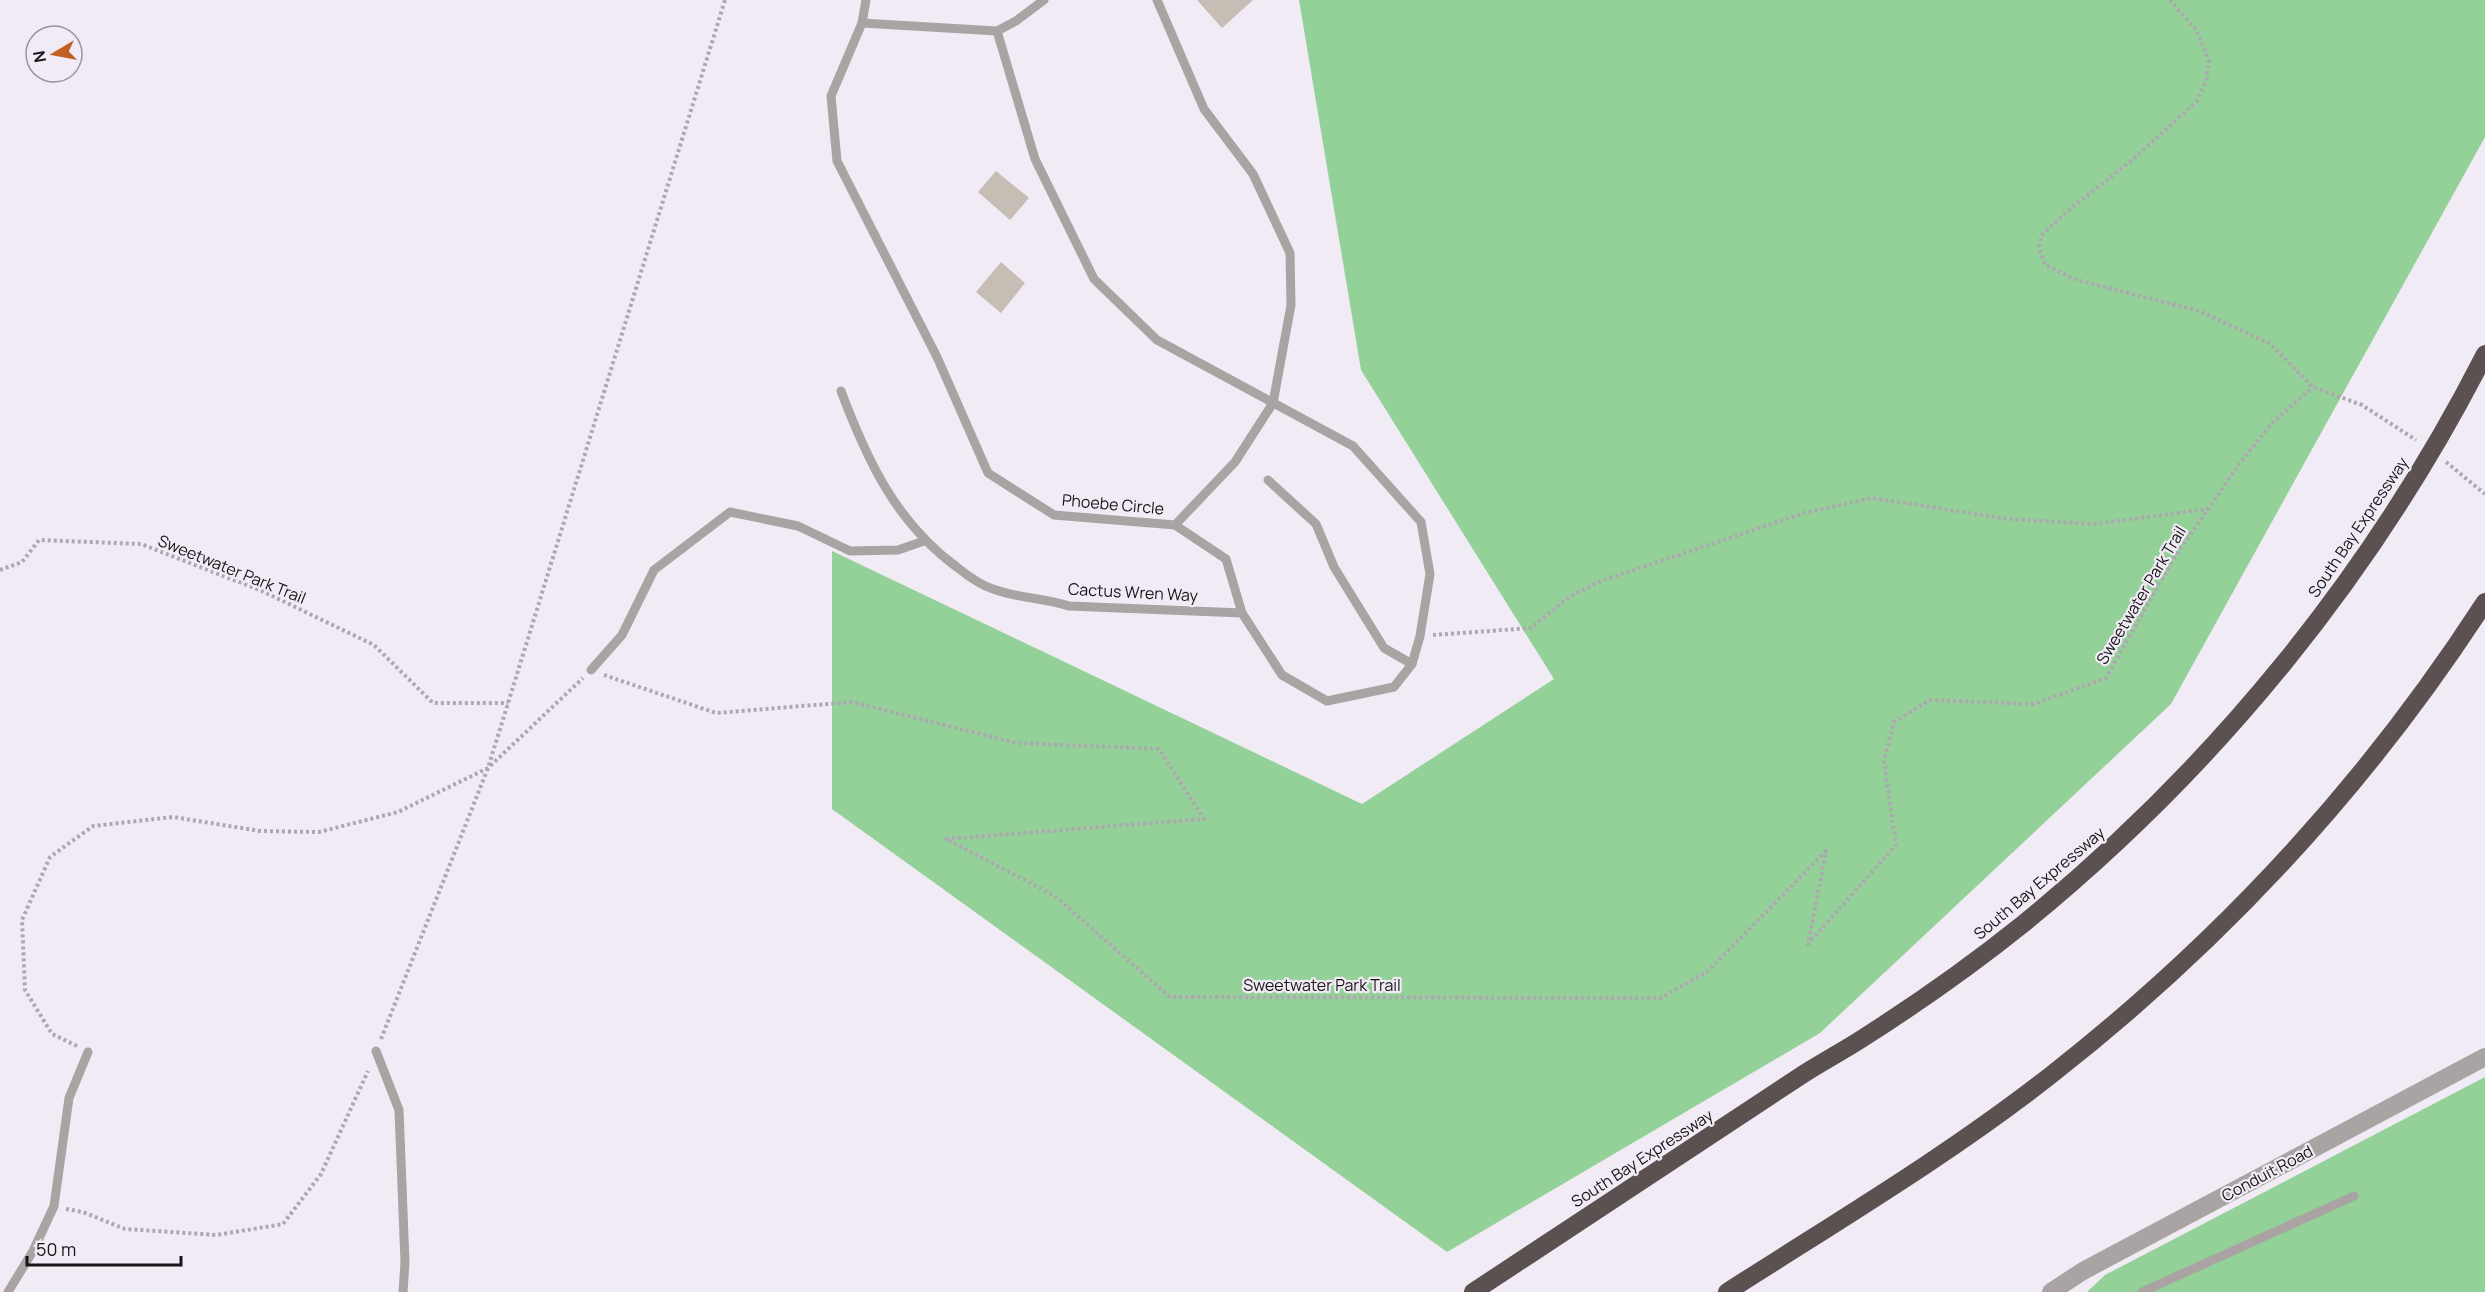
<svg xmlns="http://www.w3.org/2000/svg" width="2485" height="1292" viewBox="0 0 2485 1292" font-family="Manrope,sans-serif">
<rect width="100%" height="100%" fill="#f1ebf5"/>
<!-- green -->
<g fill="#94d198">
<path d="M1299,0H2485V137L2171,704L1820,1033L1447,1252L832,809V551L1362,804L1554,679L1361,370Z"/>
<path d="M2485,1077V1292H2087L2105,1275Z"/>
</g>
<!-- building -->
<g fill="#c6bdb5">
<path d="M1197,0H1253L1222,28Z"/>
<path d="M996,171L1029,198L1010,220L978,192Z"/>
<path d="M1001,262L1025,283L1001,313L976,292Z"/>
</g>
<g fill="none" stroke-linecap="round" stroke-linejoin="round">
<!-- path -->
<g stroke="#ada8b0" stroke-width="4" stroke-dasharray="3 3" stroke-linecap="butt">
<path d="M2170,0L2197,31L2209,61L2206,81L2197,101L2131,161L2064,214L2042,235L2039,247L2045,265L2077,280L2199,311L2269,343L2313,387L2362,405L2416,440"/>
<path d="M2446,462L2485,494"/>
<path d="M0,570L22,562L39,540L141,544L262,591L374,645L433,703H508"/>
<path d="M1433,635L1531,628L1569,597L1601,581L1804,513L1872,498L2008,519L2095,524L2208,509"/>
<path d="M604,675L716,713L852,702L1017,743L1159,749L1204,819L946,839L1055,896L1170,997L1661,998L1708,971L1826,851L1808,944L1896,845L1884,761L1894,722L1930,700L2034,704L2106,678L2174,558L2240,463L2272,423L2313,387"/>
<path d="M381,1039L488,768L725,0"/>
<path d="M77,1046L52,1034L25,990L22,920L50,857L93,826L173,817L260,831L319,832L398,812L488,768L583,678"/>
<path d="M66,1209L83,1212L125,1229L217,1235L283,1224L321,1174L368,1071"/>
</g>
<!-- service -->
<g stroke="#a9a3a3" stroke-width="9">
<path d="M1157,0L1204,109L1253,174L1290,253L1291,305L1273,403L1235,462L1175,525"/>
<path d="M862,23L866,0"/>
<path d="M997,31L1035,159L1094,279L1157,340L1353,446L1421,522L1430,574L1420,636L1412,664L1394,687L1327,701L1282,675L1242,613L1226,559L1175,525L1054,515L988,473L937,357L837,161L831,96L862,23L997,31L1016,21L1044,0"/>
<path d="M841,391C867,460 896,523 958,568C968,576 980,585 993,589C1017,598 1044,598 1069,606L1242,613"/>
<path d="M1268,480L1316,524L1334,567L1384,648L1412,664"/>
<path d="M591,670L622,635L654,570L730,512L798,526L850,551L898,550L924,541"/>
<path d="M376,1051L399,1110L405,1262L403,1292"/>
<path d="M8,1292L33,1251L54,1206L69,1098L88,1052"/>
<path d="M2142,1292L2354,1196"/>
</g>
<!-- minor -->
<path stroke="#a9a3a3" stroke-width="18" d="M2051,1292L2083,1271L2485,1057"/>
<!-- motorway -->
<g stroke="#5c5151" stroke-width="18">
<path d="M1473,1292C1583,1220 1692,1147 1802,1075C1822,1062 1843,1051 1863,1038C1918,1003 1972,965 2023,924C2215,768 2373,574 2485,354"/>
<path d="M1727,1292C1836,1222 1949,1155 2051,1075C2221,942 2368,783 2485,602"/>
</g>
</g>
<g text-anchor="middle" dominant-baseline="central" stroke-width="4.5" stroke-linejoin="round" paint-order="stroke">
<!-- street labels -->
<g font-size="16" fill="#181519" stroke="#f1ebf5">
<text transform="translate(1113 504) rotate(5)">Phoebe Circle</text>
<text transform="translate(2358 527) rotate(-56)">South Bay Expressway</text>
<text transform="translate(232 569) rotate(22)">Sweetwater Park Trail</text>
<text transform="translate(1133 592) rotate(3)">Cactus Wren Way</text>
<text transform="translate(2141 595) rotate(-59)">Sweetwater Park Trail</text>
<text transform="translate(2039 883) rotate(-40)">South Bay Expressway</text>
<text x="1322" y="985">Sweetwater Park Trail</text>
<text transform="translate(1642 1158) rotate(-33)">South Bay Expressway</text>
<text transform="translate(2267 1173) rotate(-28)">Conduit Road</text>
</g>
</g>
<!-- north arrow -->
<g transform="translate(54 54) rotate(260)"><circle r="28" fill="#f1ebf5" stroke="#9a959d" stroke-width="1.5"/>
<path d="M0-4.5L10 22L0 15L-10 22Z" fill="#c16020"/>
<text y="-9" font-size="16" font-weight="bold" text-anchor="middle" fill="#181519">N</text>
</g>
<!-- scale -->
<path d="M27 1256v9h154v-9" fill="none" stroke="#181519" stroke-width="3"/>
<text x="36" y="1256" font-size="18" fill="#181519" stroke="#f1ebf5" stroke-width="4.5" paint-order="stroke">50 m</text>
</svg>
